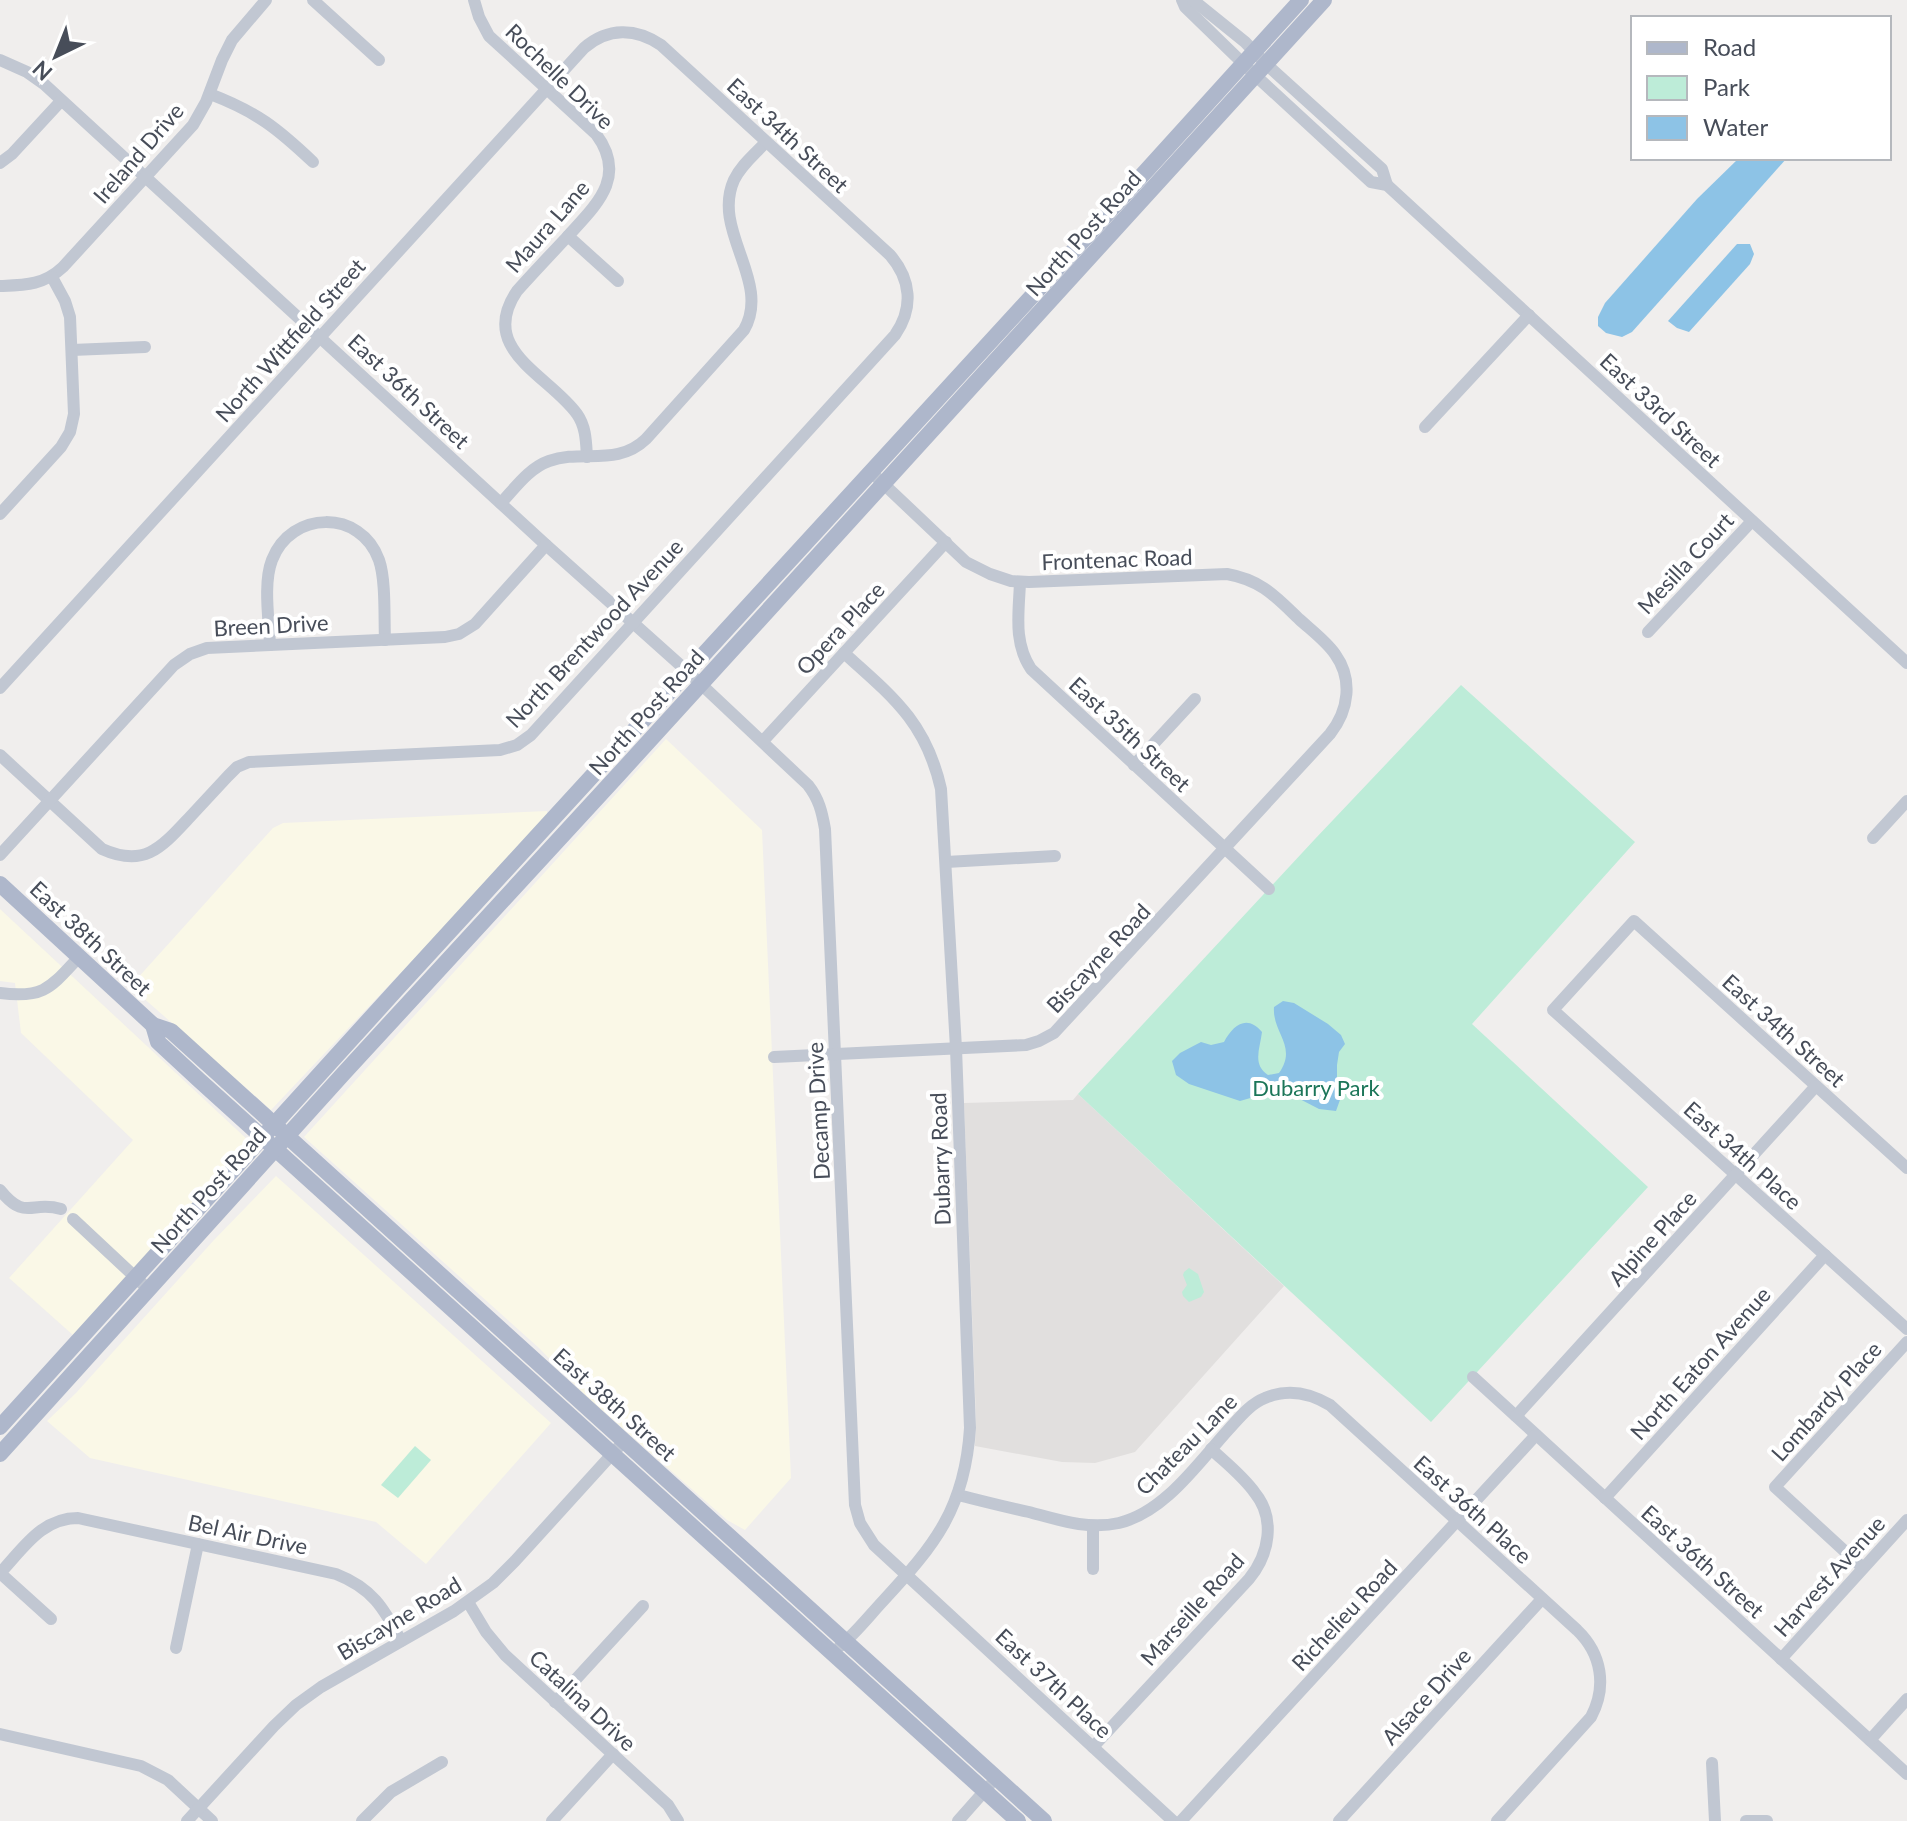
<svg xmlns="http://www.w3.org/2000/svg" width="1907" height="1821" viewBox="0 0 1907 1821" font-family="Lato,sans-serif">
<rect width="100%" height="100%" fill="#f0eeed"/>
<!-- commercial -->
<g fill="#faf8e7">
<path d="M666,739L762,830L791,1478L745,1530L727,1520L585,1395L539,1348L304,1137Z"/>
<path d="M547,811V818L271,1110L124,981H135L273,828L283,823Z"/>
<path d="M0,909L250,1142L74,1336L9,1278L133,1140L21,1033L15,983L0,981Z"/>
<path d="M276,1176L551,1423L426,1564L376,1522L90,1458L47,1421L76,1393L214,1240Z"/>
</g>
<!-- education -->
<path fill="#e1dfde" d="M1078,1094L1284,1286L1135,1452L1095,1463L1062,1462L975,1446L976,1419L964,1103L1073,1100Z"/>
<!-- green -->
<g fill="#bdecd8">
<path d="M1461,685L1635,842L1472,1024L1648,1187L1431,1422L1078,1094L1315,839Z"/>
<path d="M1189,1268L1198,1274L1204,1292L1201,1297L1189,1302L1183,1296L1182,1292L1187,1285L1183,1275L1184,1272Z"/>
<path d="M415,1446L431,1460L398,1498L381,1485Z"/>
</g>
<!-- water -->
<g fill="#8dc3e6">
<path d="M1739,158H1787L1632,332L1622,337L1606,333L1598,326V317L1605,303L1697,199Z"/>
<path d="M1737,244H1750L1754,254L1750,264L1689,332L1677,328L1668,321Z"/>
<path d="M1283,1001L1294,1003L1328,1024L1341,1035L1345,1044L1339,1052L1337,1065V1084L1341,1097L1336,1111L1319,1109L1290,1094L1275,1091L1240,1101L1189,1084L1176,1075L1172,1061L1180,1053L1201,1042L1211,1045L1224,1042C1233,1025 1247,1014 1262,1032C1260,1049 1252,1064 1268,1075L1279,1073C1298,1046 1272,1033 1274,1007Z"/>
</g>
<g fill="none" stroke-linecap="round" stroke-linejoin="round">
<!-- minor -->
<g stroke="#c1c7d2" stroke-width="12">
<path d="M313,0L379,60"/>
<path d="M474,0L479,17L489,36L596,134C628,177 596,205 568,236C551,254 534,272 517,291C477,350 549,375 577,414C586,427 586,441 587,457"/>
<path d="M1182,0L1185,7L1256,76L1371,182L1387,185L1907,663"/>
<path d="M1193,0L1245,42L1266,64L1382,169L1387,185"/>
<path d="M0,60L27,72L44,84L546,545L688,672L808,785C819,799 822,812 825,829L855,1505L860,1523L874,1545L1173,1821"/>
<path d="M210,94C257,112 277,128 313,162"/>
<path d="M0,163L12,154L61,101"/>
<path d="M568,236L618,281"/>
<path d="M0,286C25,285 44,285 63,267L193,125L206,102L222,60L232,40L266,0"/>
<path d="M72,350L145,347"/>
<path d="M1425,427L1529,315"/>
<path d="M501,503C515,488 529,468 549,461C582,449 617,467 646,439L744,330C772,281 711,231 734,180C741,165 755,154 766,142"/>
<path d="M0,514L61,447L70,432L74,414L70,317L65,301L52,277"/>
<path d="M1020,582C1019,612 1013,642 1031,669L1269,889"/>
<path d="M1648,632L1752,521"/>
<path d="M270,645C269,620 263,583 272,560C291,510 361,509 379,560C386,580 384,618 385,640"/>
<path d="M0,688L584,48C608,27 636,28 661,45L890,255C911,279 914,308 895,335L531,735L517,745L500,750L249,762L237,767L228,776C215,790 202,804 189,818C161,848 144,868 102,849L0,755"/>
<path d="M763,741L946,542"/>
<path d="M1134,765L1195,699"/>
<path d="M1873,838L1907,801"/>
<path d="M0,855L174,665L190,654L207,648L445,637L459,634L475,624L546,545"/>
<path d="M946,862L1055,856"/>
<path d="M0,993C44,999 51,987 79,957"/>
<path d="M774,1057L1026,1045L1039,1041L1054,1033L1330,734C1349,710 1353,679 1335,654C1326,641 1311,630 1299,619C1275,596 1261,580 1227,574L1029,582L1011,581L990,574L966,562L871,472"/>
<path d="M1907,1168L1634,921L1553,1010L1907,1329"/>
<path d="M0,1190C26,1222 31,1200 61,1209"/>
<path d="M73,1219L148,1289"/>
<path d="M1473,1377L1907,1774"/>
<path d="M1516,1416L1816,1086"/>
<path d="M958,1495C982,1501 1005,1507 1029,1512C1059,1520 1088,1530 1119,1523C1165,1512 1198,1463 1229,1429C1240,1417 1250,1404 1265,1398C1288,1388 1310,1393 1330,1405L1577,1630C1602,1654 1607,1687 1591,1717L1497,1821"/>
<path d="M1605,1498L1825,1255"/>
<path d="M1093,1526V1569"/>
<path d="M1863,1568L1775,1487L1907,1342"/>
<path d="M468,1602L486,1632L505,1655L668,1805L678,1821"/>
<path d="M51,1619L0,1573C23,1549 41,1518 78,1518L336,1574C372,1588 384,1608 401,1641"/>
<path d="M840,1646C856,1633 869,1616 883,1601C935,1545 965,1508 970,1428L956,1048L941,789C926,722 892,696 844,653"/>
<path d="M176,1648L198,1544"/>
<path d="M1781,1659L1907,1520"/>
<path d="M555,1702L643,1606"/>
<path d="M0,1734L141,1766L168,1780L212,1821"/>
<path d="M1870,1740L1907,1699"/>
<path d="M1093,1747L1249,1579C1269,1555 1276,1519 1255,1493C1243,1476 1226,1463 1211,1449"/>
<path d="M1712,1763L1715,1821"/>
<path d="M187,1821L274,1726L296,1705L321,1687L454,1611L493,1583L515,1561L624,1441"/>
<path d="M362,1821L391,1792L442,1762"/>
<path d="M552,1821L613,1754"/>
<path d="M958,1821L989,1786"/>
<path d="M1181,1821L1536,1435"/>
<path d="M1339,1821L1542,1599"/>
<path d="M1746,1821H1767"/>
</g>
<!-- major -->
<g stroke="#aeb7cb" stroke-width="16">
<path d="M0,884L153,1025L171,1031L1044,1821"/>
<path d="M153,1025L158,1042L199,1080L1018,1821"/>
<path d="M0,1427L396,990L1088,235L1301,0"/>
<path d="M0,1454L344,1073L619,774L1324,0"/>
</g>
</g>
<g text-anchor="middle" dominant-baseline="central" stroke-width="8" stroke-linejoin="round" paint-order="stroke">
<!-- street labels -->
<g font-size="22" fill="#474d59" stroke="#fff">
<text transform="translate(560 76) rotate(44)">Rochelle Drive</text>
<text transform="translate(788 135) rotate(43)">East 34th Street</text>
<text transform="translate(138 153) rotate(-49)">Ireland Drive</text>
<text transform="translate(547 226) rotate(-49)">Maura Lane</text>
<text transform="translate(1083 233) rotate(-48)">North Post Road</text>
<text transform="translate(290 340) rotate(-48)">North Wittfield Street</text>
<text transform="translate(409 391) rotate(43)">East 36th Street</text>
<text transform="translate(1661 410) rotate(43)">East 33rd Street</text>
<text transform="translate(1117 559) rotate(-2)">Frontenac Road</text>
<text transform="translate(1685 563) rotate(-47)">Mesilla Court</text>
<text transform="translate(271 625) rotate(-3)">Breen Drive</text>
<text transform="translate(840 628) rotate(-47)">Opera Place</text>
<text transform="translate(594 633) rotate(-47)">North Brentwood Avenue</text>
<text transform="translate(646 712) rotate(-48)">North Post Road</text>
<text transform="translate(1130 734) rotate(43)">East 35th Street</text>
<text transform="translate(91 938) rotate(43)">East 38th Street</text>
<text transform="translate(1098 958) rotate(-47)">Biscayne Road</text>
<text transform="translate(1784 1030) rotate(42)">East 34th Street</text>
<text transform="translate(818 1111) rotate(-93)">Decamp Drive</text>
<text transform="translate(1743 1155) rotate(42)">East 34th Place</text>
<text transform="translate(940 1159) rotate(-92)">Dubarry Road</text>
<text transform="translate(208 1190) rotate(-48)">North Post Road</text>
<text transform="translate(1652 1238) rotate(-48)">Alpine Place</text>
<text transform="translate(1700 1363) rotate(-48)">North Eaton Avenue</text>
<text transform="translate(1826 1401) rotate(-48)">Lombardy Place</text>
<text transform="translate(615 1404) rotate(42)">East 38th Street</text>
<text transform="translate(1186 1444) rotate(-45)">Chateau Lane</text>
<text transform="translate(1473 1509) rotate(42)">East 36th Place</text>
<text transform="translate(248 1534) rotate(12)">Bel Air Drive</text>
<text transform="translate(1703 1561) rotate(42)">East 36th Street</text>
<text transform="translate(1829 1576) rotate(-48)">Harvest Avenue</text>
<text transform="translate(1192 1609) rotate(-48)">Marseille Road</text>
<text transform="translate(1344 1615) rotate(-47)">Richelieu Road</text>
<text transform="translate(399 1618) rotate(-31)">Biscayne Road</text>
<text transform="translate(1054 1683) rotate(43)">East 37th Place</text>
<text transform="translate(1426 1696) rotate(-48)">Alsace Drive</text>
<text transform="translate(583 1700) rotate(43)">Catalina Drive</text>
</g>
<!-- park labels -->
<g font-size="22" fill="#1c7659" stroke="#fff">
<text x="1316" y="1087">Dubarry Park</text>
</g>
</g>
<!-- legend -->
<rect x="1631" y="16" width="260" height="144" fill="#ffffff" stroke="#b5b8bd" stroke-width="2"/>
<rect x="1647" y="42" width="40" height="12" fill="#aeb7cb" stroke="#b5b8bd" stroke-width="2"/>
<text x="1703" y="56" font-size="24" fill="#474d59">Road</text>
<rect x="1647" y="76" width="40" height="24" fill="#bdecd8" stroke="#b5b8bd" stroke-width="2"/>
<text x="1703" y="96" font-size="24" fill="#474d59">Park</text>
<rect x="1647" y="116" width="40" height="24" fill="#8dc3e6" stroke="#b5b8bd" stroke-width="2"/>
<text x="1703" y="136" font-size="24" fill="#474d59">Water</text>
<!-- north arrow -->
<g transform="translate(56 56) rotate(223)" stroke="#ffffff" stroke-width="6" paint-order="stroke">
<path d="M0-6L14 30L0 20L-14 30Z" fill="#474d59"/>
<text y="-12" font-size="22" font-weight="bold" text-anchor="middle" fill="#474d59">N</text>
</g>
</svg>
